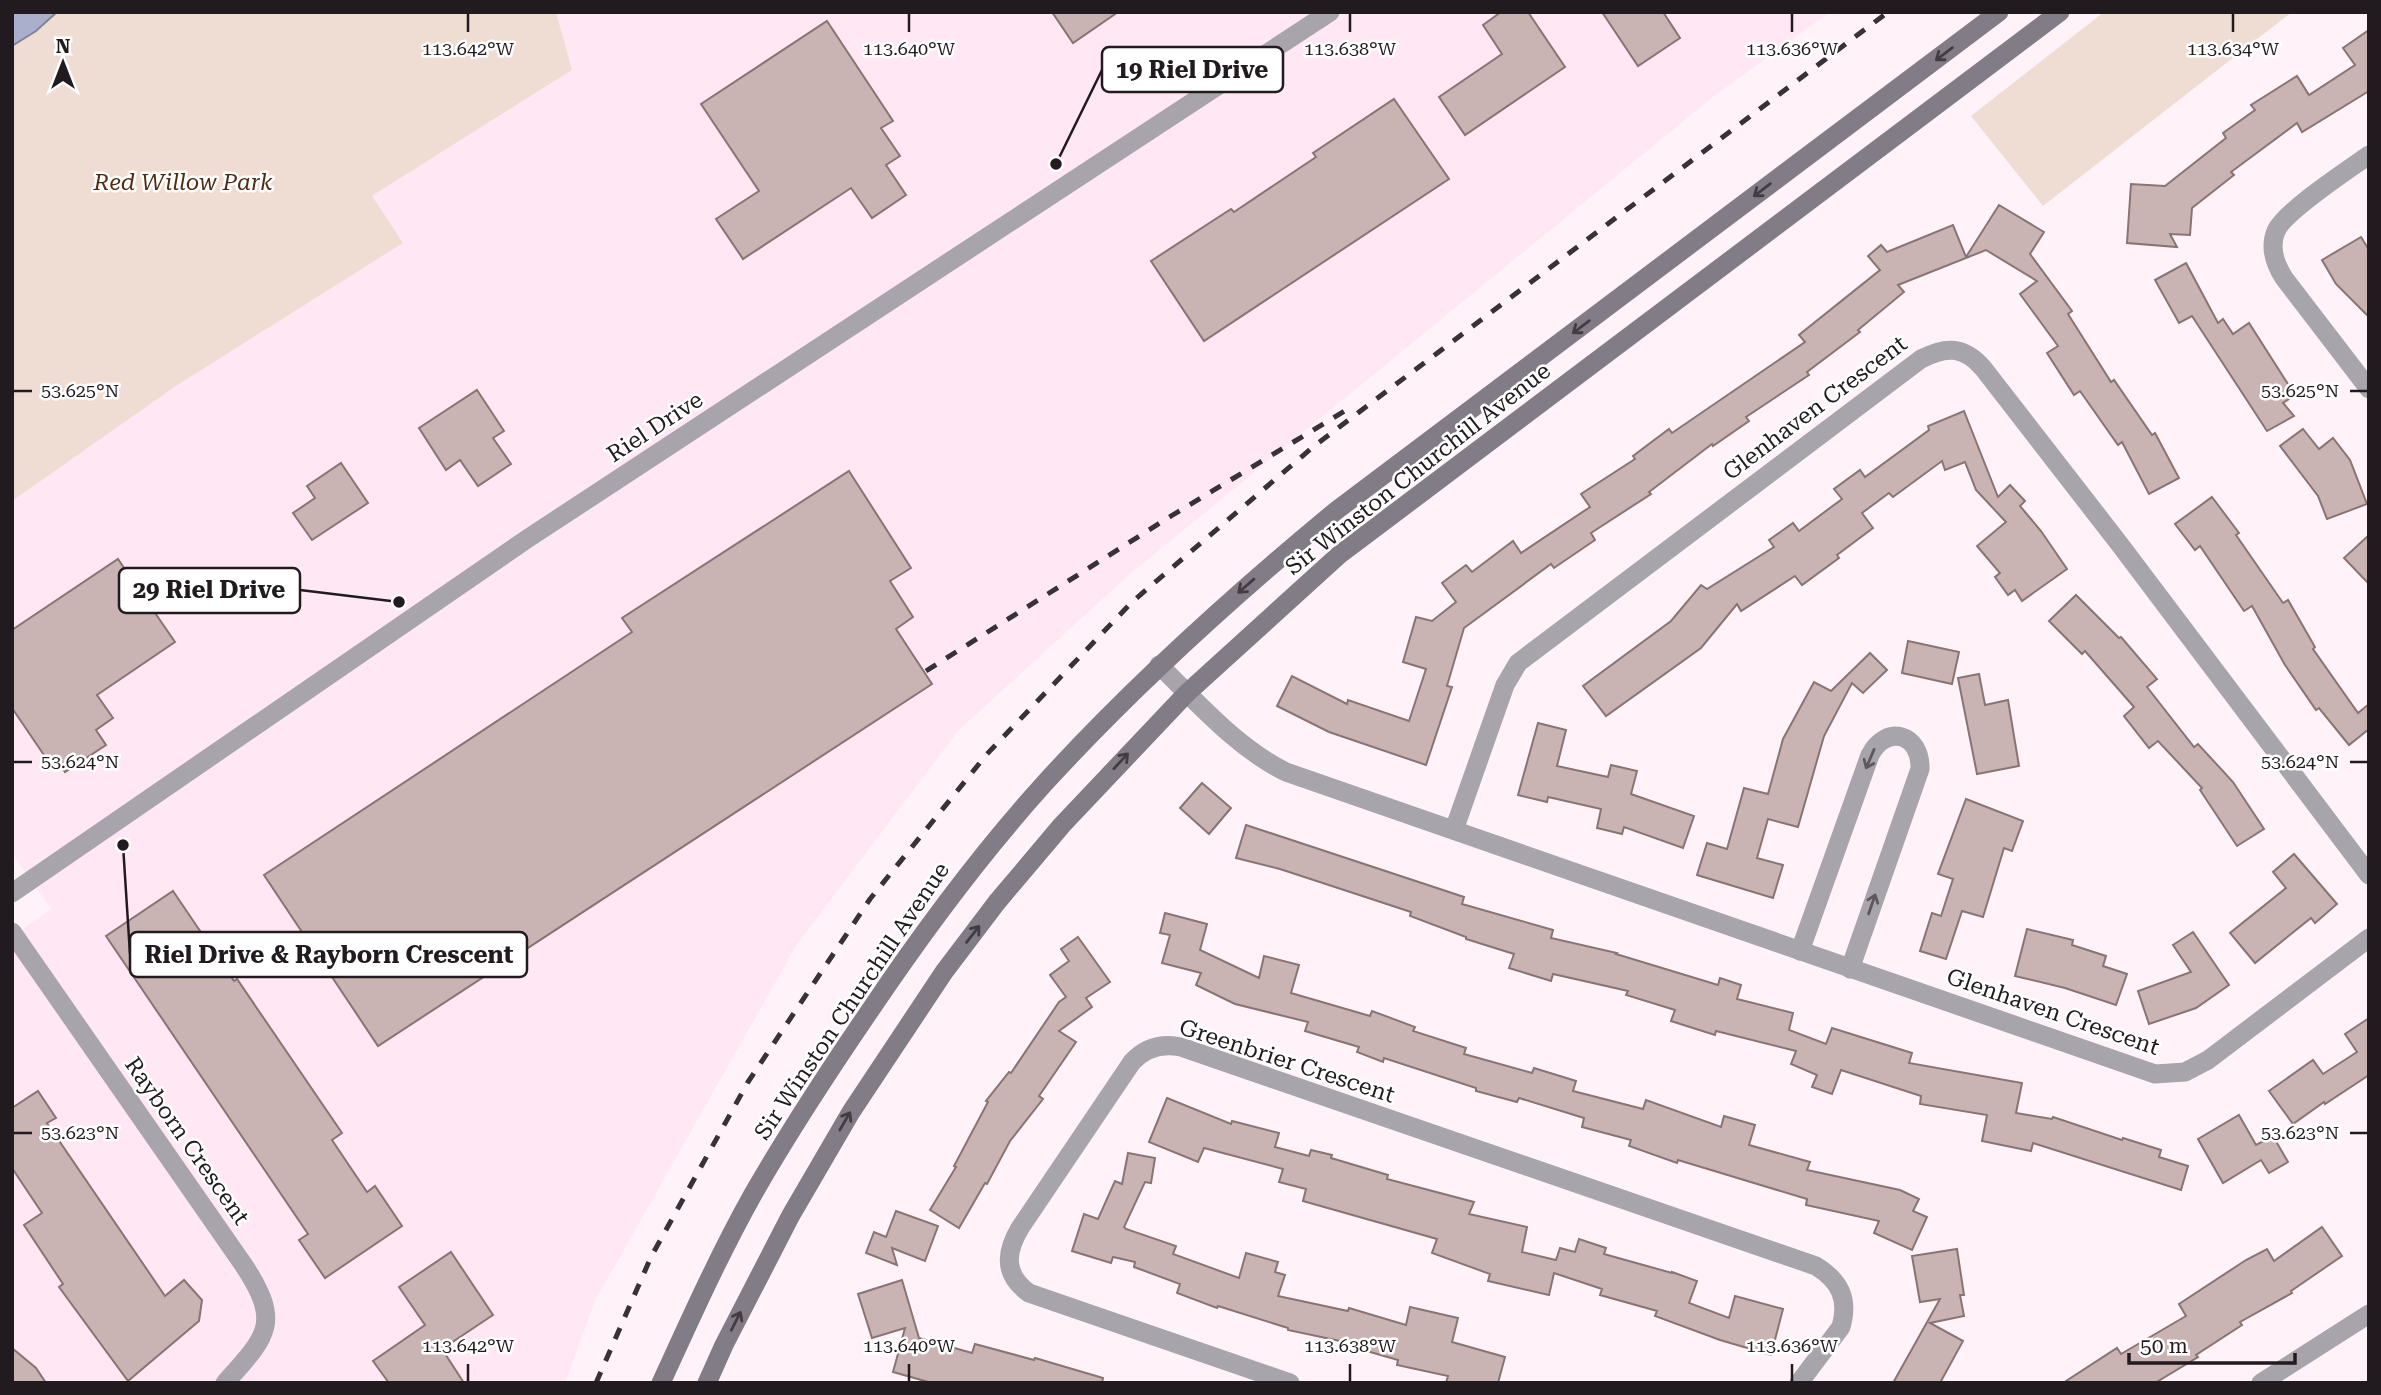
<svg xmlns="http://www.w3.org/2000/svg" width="2381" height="1395" viewBox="0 0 2381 1395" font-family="'Roboto Serif',serif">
<rect width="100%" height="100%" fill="#fff3f9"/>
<!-- built -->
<path fill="#ffe8f4" d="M556,12H1830L1713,97L1130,574L958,731L796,946L595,1301L565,1383H12V936L51,909L12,853V501L176,386L403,243L371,197L572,70Z"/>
<!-- green -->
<g fill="#efdcd2">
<path d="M57,12H556L572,70L372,196L403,243L176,386L12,501V46L36,31Z"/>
<path d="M2104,12H2292L2043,206L1971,116Z"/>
</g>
<!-- water -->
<path fill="#aab0cc" stroke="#818398" stroke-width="2" d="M12,12H57L36,31L12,46Z"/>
<!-- building -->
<g fill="#cab3b3" stroke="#897474" stroke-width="2">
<path d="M1052,12H1118L1073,43Z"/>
<path d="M1501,12H1528L1565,67L1465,135L1439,97L1502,54L1483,25Z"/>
<path d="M1602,12H1663L1680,38L1638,66Z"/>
<path d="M827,21L893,121L881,128L900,156L886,165L906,195L872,218L851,188L743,259L716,219L759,191L701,104Z"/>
<path d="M2369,30V91L2302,132L2297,123L2231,172L2234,175L2192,208L2190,235L2170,234L2177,247L2127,243L2131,184L2165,186L2226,138L2223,133L2255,110L2251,105L2297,76L2309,95L2355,65L2343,48Z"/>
<path d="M1394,99L1449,179L1204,341L1151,261L1231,209L1234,212L1316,157L1313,153Z"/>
<path d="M1999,205L2044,232L2030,254L2072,311L2068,314L2111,382L2114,380L2152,435L2155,433L2179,478L2149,494L2122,442L2118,445L2080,391L2074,395L2047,353L2058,346L2020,294L2037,281L1986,250L1898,285L1904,292L1858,330L1860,332L1807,372L1809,375L1746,417L1749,421L1713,446L1712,444L1649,492L1651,494L1591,533L1595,540L1554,568L1551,564L1464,628L1447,686L1452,687L1426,765L1329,732L1277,706L1292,676L1347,704L1348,700L1409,721L1426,669L1403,662L1416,617L1432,621L1456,602L1442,583L1466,565L1472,572L1513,541L1521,553L1590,507L1581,494L1635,459L1633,456L1669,429L1672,433L1805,342L1799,335L1880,270L1868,256L1881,245L1887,252L1953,225L1966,257Z"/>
<path d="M2361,237L2369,250V317L2336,284L2322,260Z"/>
<path d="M2186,263L2218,323L2223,319L2233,334L2249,323L2295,395L2283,403L2294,416L2267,431L2192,316L2179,323L2155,280Z"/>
<path d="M477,390L504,431L493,438L511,464L478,486L460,460L446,470L419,428Z"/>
<path d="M1964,411L1998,497L2010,485L2025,501L2020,506L2041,531L2067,569L2022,601L2015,590L2008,595L1995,577L2000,573L1977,546L2006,522L1976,490L1965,462L1945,470L1942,461L1893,497L1889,493L1862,513L1873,528L1837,555L1839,558L1802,585L1795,576L1741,611L1737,604L1701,648L1606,716L1583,686L1671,621L1701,585L1707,589L1774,547L1769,540L1793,523L1799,531L1842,499L1834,489L1860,470L1865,477L1929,430L1928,426Z"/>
<path d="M2303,429L2319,449L2333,438L2350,460L2367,504L2327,519L2318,496L2280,446Z"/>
<path d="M341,463L368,503L312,540L293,513L315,498L307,486Z"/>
<path d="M849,471L911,568L890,581L913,617L896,629L932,684L378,1046L264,875L632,632L622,618Z"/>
<path d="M2212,497L2239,533L2236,535L2283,603L2288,600L2315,647L2313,649L2358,713L2369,704V729L2349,745L2319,708L2316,710L2285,665L2252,606L2244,611L2200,546L2195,550L2175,524Z"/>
<path d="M2369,535V584L2344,558Z"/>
<path d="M118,559L175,642L97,695L113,718L96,730L106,745L65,772L55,757L48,761L12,708V630Z"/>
<path d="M2076,595L2119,638L2121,637L2157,679L2147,687L2194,747L2198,744L2233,782L2264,829L2237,846L2200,790L2202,788L2158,741L2149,748L2124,716L2134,707L2085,651L2082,654L2049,621Z"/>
<path d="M1908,641L1959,652L1952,684L1902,673Z"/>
<path d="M1870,653L1887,670L1863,693L1852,683L1824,736L1798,827L1768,819L1757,858L1783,865L1773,898L1697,875L1707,843L1727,849L1744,788L1768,794L1783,739L1814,682L1831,691Z"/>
<path d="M1979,674L1985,705L2008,700L2019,766L1977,774L1958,678Z"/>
<path d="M1538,723L1566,730L1557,766L1608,777L1611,765L1637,771L1631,794L1694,816L1683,848L1624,827L1622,834L1597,828L1601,809L1548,797L1547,802L1518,795Z"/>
<path d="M1202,783L1231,808L1209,834L1180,808Z"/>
<path d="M1966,799L2023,821L2012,851L2004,848L1983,917L1962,911L1946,959L1920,951L1932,913L1941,916L1953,879L1938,874Z"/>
<path d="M1246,825L1464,897L1462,904L1553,930L1551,938L1617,953L1616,954L1718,985L1720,978L1741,985L1737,999L1793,1013L1789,1030L1826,1044L1832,1028L1912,1053L1909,1063L2022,1083L2016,1113L2052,1119L2053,1117L2122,1140L2123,1138L2161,1150L2159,1157L2188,1166L2181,1190L2033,1143L2031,1151L1982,1141L1987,1115L1920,1104L1921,1096L1841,1070L1832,1094L1812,1087L1817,1075L1791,1064L1796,1051L1716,1031L1715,1035L1671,1021L1675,1010L1626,995L1628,991L1553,974L1551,981L1509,968L1514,954L1466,939V937L1410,916L1411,912L1280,869L1236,858Z"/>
<path d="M2294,854L2337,904L2315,923L2311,918L2255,963L2230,933L2286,888L2273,872Z"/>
<path d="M173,891L234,981L237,979L342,1133L332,1140L367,1192L375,1186L402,1226L325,1278L299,1240L308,1234L106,936Z"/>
<path d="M1165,913L1207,924L1200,950L1259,978L1264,956L1299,965L1291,993L1370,1016L1372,1011L1415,1027L1413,1031L1466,1048L1464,1054L1532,1073L1534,1068L1576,1081L1573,1091L1643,1109L1646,1100L1721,1127L1724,1116L1755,1125L1749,1145L1810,1162L1807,1170L1900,1190L1919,1199L1913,1211L1927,1217L1912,1250L1874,1233L1879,1221L1806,1205L1807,1199L1678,1160L1677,1163L1629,1146L1631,1140L1582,1127L1584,1118L1519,1098L1517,1102L1476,1091V1088L1384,1058L1383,1062L1357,1052L1359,1047L1305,1031L1308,1022L1235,1004L1196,985L1201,973L1162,963L1170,935L1160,933Z"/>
<path d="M2027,929L2073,940L2072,945L2106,956L2103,966L2127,974L2116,1005L2065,988L2015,976Z"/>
<path d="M2193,932L2229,985L2196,1008L2149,1024L2138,991L2191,972L2173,945Z"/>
<path d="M1078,937L1110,982L1086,998L1092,1007L1059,1031L1076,1042L1039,1096L1043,1099L1010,1141L987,1184L985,1183L959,1228L930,1210L956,1167L954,1166L988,1102L986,1101L1009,1072L1011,1073L1059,1002L1066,997L1050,975L1069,961L1061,949Z"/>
<path d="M2369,1018V1075L2325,1104L2324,1102L2293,1124L2269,1091L2313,1060L2323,1074L2357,1052L2345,1034Z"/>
<path d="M38,1091L56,1118L47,1123L165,1296L184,1280L202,1300L199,1321L128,1381L59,1287L63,1284L24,1225L42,1213L12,1168V1108Z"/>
<path d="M1167,1098L1231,1124L1232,1121L1279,1133L1275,1147L1309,1156L1311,1150L1332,1155L1331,1158L1388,1175L1387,1179L1474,1202L1469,1214L1527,1227L1522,1252L1556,1260L1560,1248L1575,1252L1579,1239L1606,1248L1604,1254L1672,1273V1272L1697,1281L1689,1303L1729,1318L1735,1296L1783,1309L1771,1355L1720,1340L1655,1316L1657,1311L1600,1295L1602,1289L1554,1273L1549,1295L1488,1281L1490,1274L1432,1253L1437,1239L1303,1201L1306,1189L1279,1182L1283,1169L1204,1148L1198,1162L1149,1142Z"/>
<path d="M2239,1115L2256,1145L2273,1136L2288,1162L2269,1173L2261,1160L2223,1183L2198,1139Z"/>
<path d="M1128,1153L1155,1158L1151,1183L1145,1182L1124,1227L1126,1229L1176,1246L1173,1254L1239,1278L1246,1253L1278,1262L1275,1272L1285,1275L1278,1296L1348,1311L1349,1308L1406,1325L1410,1307L1458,1318L1452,1342L1505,1357L1498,1383H1446L1448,1376L1397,1365L1398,1360L1339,1343L1340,1341L1288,1330V1328L1218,1306L1217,1308L1177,1293L1180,1284L1134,1267L1135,1262L1113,1257L1111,1263L1072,1251L1084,1214L1098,1219L1115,1181L1122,1184Z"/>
<path d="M896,1211L938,1226L925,1261L892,1248L897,1265L866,1253L874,1232L886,1237Z"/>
<path d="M2322,1227L2342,1256L2291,1291L2292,1293L2240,1322L2242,1325L2196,1355L2198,1357L2155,1383H2063L2117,1348L2121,1354L2186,1316L2179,1304L2246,1260L2267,1249L2274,1261Z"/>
<path d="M1957,1249L1964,1295H1960L1964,1316L1930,1323L1963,1341L1940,1383H1893L1940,1299L1920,1302L1912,1256Z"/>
<path d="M451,1252L493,1315L442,1349L464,1383H389L373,1361L425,1325L399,1287Z"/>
<path d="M902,1280L919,1338L972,1353L975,1344L1034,1360L1035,1358L1103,1378L1102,1383H932L893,1372L905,1328L872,1338L858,1294Z"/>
<path d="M12,1348L36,1368L46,1383H12Z"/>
</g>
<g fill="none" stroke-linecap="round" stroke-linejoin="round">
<!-- minor -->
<g stroke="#a8a4ab" stroke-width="19">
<path d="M2369,155C2348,170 2285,211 2276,231C2269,248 2275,264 2284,278L2369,389"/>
<path d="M1159,665C1198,703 1237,748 1286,772L2155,1074L2185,1072L2208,1060L2369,938"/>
<path d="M1454,830L1505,685L1518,663L1921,359C1946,346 1964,346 1983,368L2121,546L2369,875"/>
<path d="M12,932L245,1267C282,1324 266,1337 225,1383"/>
<path d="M1800,951L1870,755C1886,724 1921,733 1920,769L1850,969"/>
<path d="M1290,1383L1029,1293C1004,1275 1005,1253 1020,1228L1132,1062C1145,1048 1162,1043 1181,1047L1816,1266C1840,1281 1849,1299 1841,1327L1799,1383"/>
</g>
<!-- tertiary -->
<g stroke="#a8a4ab" stroke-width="19">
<path d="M12,893L527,539L1330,12"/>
<path d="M2261,1383L2369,1314"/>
</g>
<!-- secondary -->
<g stroke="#827c87" stroke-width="19">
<path d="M661,1383C690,1320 718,1257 752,1196C788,1133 828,1072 869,1012C922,933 979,856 1043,785C1134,685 1233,596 1337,510L1999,12"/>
<path d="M707,1383L724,1345L791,1215L851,1112L944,972L997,902L1062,825L1187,693L1339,555L2060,12"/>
</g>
<!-- rail -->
<g stroke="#383135" stroke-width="5" stroke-dasharray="12 12" stroke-linecap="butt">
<path d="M926,671L1171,516L1348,409"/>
<path d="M596,1383L651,1257L748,1082L870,899L987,754L1132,602L1313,447L1888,12"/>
</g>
</g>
<!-- one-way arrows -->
<defs><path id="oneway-shaft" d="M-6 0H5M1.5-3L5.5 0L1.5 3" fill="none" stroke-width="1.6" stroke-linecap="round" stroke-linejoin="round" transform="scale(1.75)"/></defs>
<g stroke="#433c43">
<use href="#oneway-shaft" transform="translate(1944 54) rotate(143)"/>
<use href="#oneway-shaft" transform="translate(1762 190) rotate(143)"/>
<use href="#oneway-shaft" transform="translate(1581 327) rotate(143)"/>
<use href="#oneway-shaft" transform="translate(1246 586) rotate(139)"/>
<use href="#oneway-shaft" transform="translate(1121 761) rotate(-47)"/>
<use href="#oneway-shaft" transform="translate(973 934) rotate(-52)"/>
<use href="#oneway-shaft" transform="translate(845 1121) rotate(-60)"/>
<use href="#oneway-shaft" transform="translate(736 1321) rotate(-63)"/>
</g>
<g stroke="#5e585d">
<use href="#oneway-shaft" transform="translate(1870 759) rotate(113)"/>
<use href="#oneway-shaft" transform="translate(1872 904) rotate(-71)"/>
</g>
<!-- ticks -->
<path fill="none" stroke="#211a1e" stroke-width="2.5" d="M468,14V32M909,14V32M1350,14V32M1792,14V32M2233,14V32M14,391H32M2350,391H2367M14,762H32M2350,762H2367M14,1133H32M2350,1133H2367M468,1364V1381M909,1364V1381M1350,1364V1381M1792,1364V1381"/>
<g text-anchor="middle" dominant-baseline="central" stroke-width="5" stroke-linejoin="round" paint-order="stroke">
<!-- park labels -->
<g font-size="23" font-style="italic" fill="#522b10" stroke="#fff">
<text x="183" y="182">Red Willow Park</text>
</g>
<!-- street labels -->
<g font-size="23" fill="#211a1e" stroke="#fff">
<text transform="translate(1815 408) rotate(-37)">Glenhaven Crescent</text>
<text transform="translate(655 427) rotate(-33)">Riel Drive</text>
<text transform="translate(1418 469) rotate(-38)">Sir Winston Churchill Avenue</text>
<text transform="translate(852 1001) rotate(-56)">Sir Winston Churchill Avenue</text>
<text transform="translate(2053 1012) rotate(19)">Glenhaven Crescent</text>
<text transform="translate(1287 1061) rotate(18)">Greenbrier Crescent</text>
<text transform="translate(187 1141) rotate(55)">Rayborn Crescent</text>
</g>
</g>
<g font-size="18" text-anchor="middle" fill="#211a1e" stroke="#fff" stroke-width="5" stroke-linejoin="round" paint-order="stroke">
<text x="468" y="55">113.642°W</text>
<text x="909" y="55">113.640°W</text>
<text x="1350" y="55">113.638°W</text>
<text x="1792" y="55">113.636°W</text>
<text x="2233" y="55">113.634°W</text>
<text x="80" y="397">53.625°N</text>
<text x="2300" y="397">53.625°N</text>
<text x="80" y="768">53.624°N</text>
<text x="2300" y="768">53.624°N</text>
<text x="80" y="1139">53.623°N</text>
<text x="2300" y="1139">53.623°N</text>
<text x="468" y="1352">113.642°W</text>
<text x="909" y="1352">113.640°W</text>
<text x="1350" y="1352">113.638°W</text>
<text x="1792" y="1352">113.636°W</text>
</g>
<!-- callouts -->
<path fill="none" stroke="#211a1e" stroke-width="2.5" d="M1056 164L1102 70M399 602L300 590M123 845L130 954"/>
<g fill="#211a1e" stroke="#fff" stroke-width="2.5">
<circle cx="1056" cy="164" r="7"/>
<circle cx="399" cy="602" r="7"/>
<circle cx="123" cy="845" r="7"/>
</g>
<g fill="#fff" stroke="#211a1e" stroke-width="2.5">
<rect x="1102" y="47" width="181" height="45" rx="7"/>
<rect x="119" y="568" width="181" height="45" rx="7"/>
<rect x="130" y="932" width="397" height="45" rx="7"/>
</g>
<g font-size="24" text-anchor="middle" font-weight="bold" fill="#211a1e">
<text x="1192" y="78">19 Riel Drive</text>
<text x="209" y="598">29 Riel Drive</text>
<text x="329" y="963">Riel Drive &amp; Rayborn Crescent</text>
</g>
<!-- border -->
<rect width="2381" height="1395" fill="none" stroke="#211a1e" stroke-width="28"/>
<!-- north arrow -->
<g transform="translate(63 63)" stroke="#ffffff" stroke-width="5" paint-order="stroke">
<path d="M0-5L12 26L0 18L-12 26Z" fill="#211a1e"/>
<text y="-10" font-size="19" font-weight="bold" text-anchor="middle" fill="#211a1e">N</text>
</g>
<!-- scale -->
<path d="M2129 1353v10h166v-10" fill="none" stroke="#211a1e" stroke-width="3.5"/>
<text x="2140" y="1353" font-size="21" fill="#211a1e" stroke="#ffffff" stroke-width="5" paint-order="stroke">50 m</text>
</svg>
